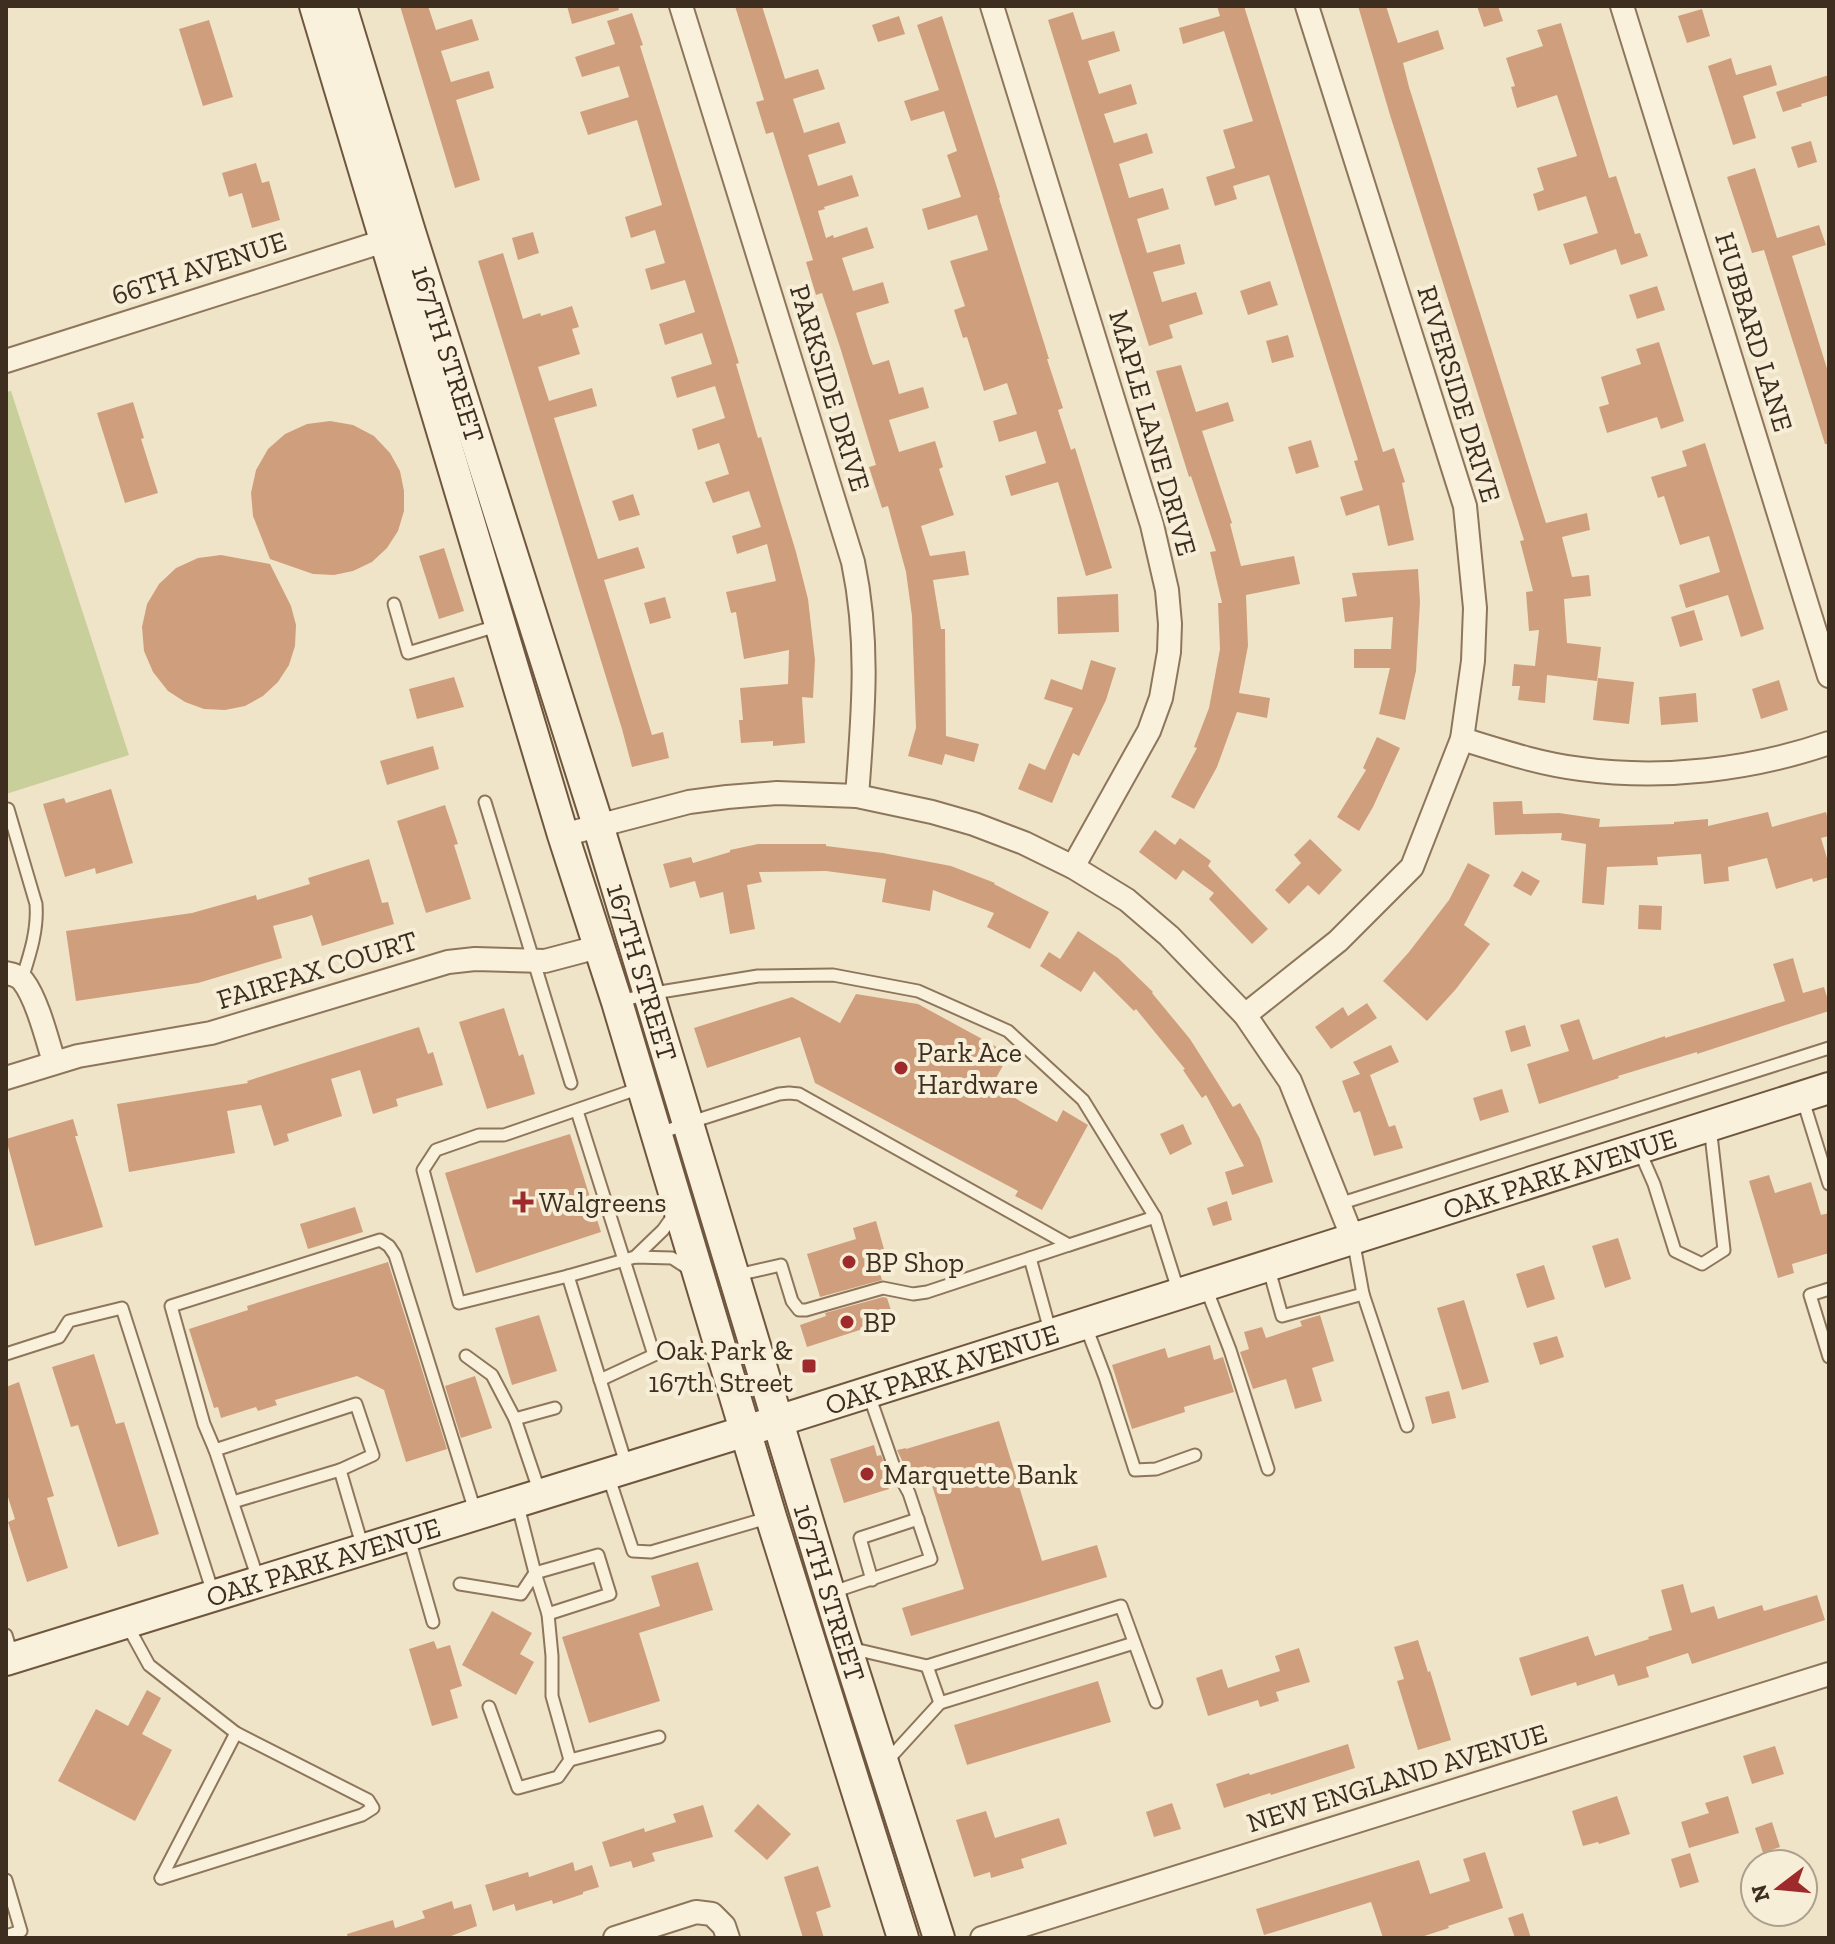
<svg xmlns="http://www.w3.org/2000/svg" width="1835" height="1944" viewBox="0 0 1835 1944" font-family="'Zilla Slab',serif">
<rect width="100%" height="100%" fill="#f0e4c8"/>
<!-- green -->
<path fill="#c9cf9b" d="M11,391L129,755L6,794V392Z"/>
<!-- building -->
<g fill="#cf9f7d">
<path d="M400,6H428L436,30L472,19L479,40L441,51L451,82L489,71L494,88L456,100L480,180L455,188Z"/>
<path d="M567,6H618L619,10L572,24Z"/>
<path d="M735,6H762L785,79L818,69L825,89L793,99L804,133L839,122L846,143L808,155L818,186L852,175L859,196L824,207L825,209L818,211L826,238L833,235L834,238L867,227L874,248L842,258L853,291L883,282L889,303L856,313L870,358L873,365L889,360L899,394L923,387L929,408L889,420L899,452L935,441L943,467L939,469L954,515L921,526L930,556L965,551L969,575L933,580L941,629H945L946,736L979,744L974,762L945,754L942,765L908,756L916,728L912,616L906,572L888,506L882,508L869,467L876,465L840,347L822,293L816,295L806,262L813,260L773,132L766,134L756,102L764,100Z"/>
<path d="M1217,6H1244L1383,452L1394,448L1405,482L1402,483L1414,540L1388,546L1379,505L1346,516L1340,497L1363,490L1354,461L1358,460L1269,175L1233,186L1237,199L1215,206L1206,177L1235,168L1223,130L1253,121L1224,31L1183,44L1179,28L1220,16Z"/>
<path d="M1358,6H1386L1398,43L1438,30L1444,49L1403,63L1409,87L1546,523L1587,513L1590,530L1562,537L1572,577L1589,575L1591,596L1564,599L1567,643L1601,647L1597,681L1547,675L1545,703L1518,700L1520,686H1512L1514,664L1535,666L1539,630L1529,631L1526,592L1533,591L1520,541L1524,540L1390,115Z"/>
<path d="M1477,6H1498L1503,21L1484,27Z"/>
<path d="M1702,9L1710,36L1687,43L1678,16Z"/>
<path d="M1073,12L1082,40L1114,31L1120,51L1088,61L1099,94L1131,84L1137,104L1104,114L1114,143L1147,133L1153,153L1119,164L1129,198L1163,188L1169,209L1137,219L1147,253L1180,244L1185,264L1153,272L1162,302L1196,292L1203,314L1169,325L1173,338L1149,346L1048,20Z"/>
<path d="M632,13L643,45L640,46L739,363L736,364L758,438L761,437L796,552L808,599L815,660L813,698L802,697L805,743L773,746V741L741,743L739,720H743L740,688L788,684L789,650L744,659L736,612L731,613L726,592L776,581L767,544L737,554L732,536L761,527L749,491L713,503L705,482L729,474L719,443L698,450L692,429L725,418L715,386L677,398L671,377L712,364L702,333L665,345L659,324L695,312L685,280L651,290L645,269L665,263L655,230L631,238L625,217L662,205L637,120L588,135L580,112L629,97L619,66L582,77L575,57L615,44L607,21Z"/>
<path d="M899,16L905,34L878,42L872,25Z"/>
<path d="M942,16L1000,197L999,198L1049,359H1047L1063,408L1058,410L1071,450L1075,448L1112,568L1086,576L1058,482L1011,496L1005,476L1046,463L1036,431L999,442L993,421L1017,414L1007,383L984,391L967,337L963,338L954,310L965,306L950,261L988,250L977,215L928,230L922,209L961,197L947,155L957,151L944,111L911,121L904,101L939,90L917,25Z"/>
<path d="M209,20L233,97L203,106L179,29Z"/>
<path d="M1561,23L1609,178L1616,176L1635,234L1640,233L1648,256L1621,265L1616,249L1570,265L1563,244L1598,233L1586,196L1538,211L1533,194L1544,190L1537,168L1577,156L1557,95L1517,108L1511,87L1515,86L1506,58L1543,46L1537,30Z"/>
<path d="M1731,58L1736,75L1771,65L1777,85L1743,96L1756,138L1733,145L1708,66Z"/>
<path d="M1829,75V95L1801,104L1802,106L1783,112L1776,92Z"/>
<path d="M1811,141L1817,162L1798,168L1791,147Z"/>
<path d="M256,163L262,183L269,181L280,220L252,228L242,193L229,197L222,173Z"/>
<path d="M1755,168L1777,238L1819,225L1826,245L1792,256L1829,375V444H1825L1764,250L1752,253L1727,177Z"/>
<path d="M533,232L539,253L518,260L512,238Z"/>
<path d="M503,253L523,319L540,313L541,316L572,306L579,327L572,329L580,354L538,367L549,401L592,388L597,406L554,418L598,559L638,547L645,568L604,580L652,735L663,732L669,758L632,767L622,729L478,261Z"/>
<path d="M1270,281L1278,305L1248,315L1240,291Z"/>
<path d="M1657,286L1665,310L1637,319L1629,295Z"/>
<path d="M1288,335L1294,357L1272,363L1266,341Z"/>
<path d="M1659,342L1684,421L1661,429L1657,417L1607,433L1599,407L1609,404L1601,377L1641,364L1636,349Z"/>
<path d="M1181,365L1196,412L1228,402L1234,421L1202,431L1232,523L1230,524L1241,566L1294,556L1300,584L1246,595L1248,646L1239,693L1270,698L1267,718L1237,712L1217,767L1194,809L1171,797L1197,748L1194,747L1209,708L1220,649L1218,603H1222L1210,552L1216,551L1191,476L1189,477L1156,371Z"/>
<path d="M133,402L144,438L141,439L158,493L125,503L97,413Z"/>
<path d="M330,421L353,425L374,436L390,453L400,471L404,491V511L398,531L387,548L372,562L353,571L334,575L313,574L270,559L253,516L251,493L256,470L268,449L285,434L307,424Z"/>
<path d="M1311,440L1319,467L1296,474L1288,447Z"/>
<path d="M1705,443L1764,629L1741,637L1728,595L1686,608L1679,585L1720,572L1709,536L1680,545L1664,496L1658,498L1651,477L1687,466L1682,451Z"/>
<path d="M633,494L640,515L619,521L612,501Z"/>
<path d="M444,548L464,611L439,619L419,556Z"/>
<path d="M221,555L270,564L291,606L296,625L295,646L289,665L278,682L263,696L245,706L225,710L204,709L185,702L168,691L153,672L144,651L142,627L147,604L159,584L176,568L198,558Z"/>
<path d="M1418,569L1420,602L1416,671L1405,720L1379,714L1390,668H1354V649H1391L1393,617L1345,622L1342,598L1357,596L1352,573Z"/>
<path d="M1118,594L1119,632L1058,634L1057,597Z"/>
<path d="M665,597L671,618L650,624L644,603Z"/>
<path d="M1694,610L1703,640L1680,647L1671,617Z"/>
<path d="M1091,660L1116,668L1106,700L1079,756L1073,753L1052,803L1018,789L1029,763L1045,770L1073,708L1044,699L1051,679L1082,690Z"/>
<path d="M454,677L464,707L417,719L409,689Z"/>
<path d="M1598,678L1634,682L1629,724L1593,720Z"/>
<path d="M1779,680L1788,710L1761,719L1752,689Z"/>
<path d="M1696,693L1698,722L1661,725L1659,697Z"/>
<path d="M1377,737L1400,748L1373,807L1359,831L1337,817L1366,770L1363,768Z"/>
<path d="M433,746L439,769L387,785L380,761Z"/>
<path d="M111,789L133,863L96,874L95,868L65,877L43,804L64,798L66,803Z"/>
<path d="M1522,801L1523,814L1559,813L1600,819L1599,827L1674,824V822L1708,819V826L1768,812L1772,827L1826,812L1829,824V836L1821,838L1829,865V877L1813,882L1812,878L1776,889L1767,858L1728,867L1729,881L1704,884L1701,854L1657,857L1658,865L1607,867L1604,905L1582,903L1586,844L1561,840L1562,833L1495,835L1493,802Z"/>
<path d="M445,805L458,844L454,845L471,899L426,913L397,821Z"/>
<path d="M1155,830L1175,845L1180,838L1211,861L1208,866L1268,929L1252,944L1209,899L1214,893L1183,870L1176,880L1139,852Z"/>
<path d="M1310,839L1342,870L1319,895L1308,885L1289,904L1275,890L1301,863L1294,855Z"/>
<path d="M758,844H826V846L883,853L951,866L995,883L994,884L1049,912L1030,949L987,927L994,913L933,890L930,911L882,902L886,879L826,871L759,872L762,882L747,885L755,929L730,934L723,892L700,898L695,881L670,888L663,864L691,857L693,863L730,852V850Z"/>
<path d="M369,859L382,903L388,902L394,924L322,946L312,915L307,917L273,926L282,958L198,983L76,1001L66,931L192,913L256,895L257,900L310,884L308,878Z"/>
<path d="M1468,863L1490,875L1464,925L1490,944L1456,989L1427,1021L1383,981L1409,952L1449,900Z"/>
<path d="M1522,871L1540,881L1531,896L1513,886Z"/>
<path d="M1639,905L1662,906L1661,930L1638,929Z"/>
<path d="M1078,931L1118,958L1153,992L1152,993L1190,1039L1233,1107L1240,1103L1260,1139L1273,1182L1232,1195L1225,1172L1244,1166L1206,1095L1202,1098L1183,1070L1185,1069L1136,1009L1134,1011L1094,971L1081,992L1040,966L1049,952L1060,959Z"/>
<path d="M1793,958L1803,993L1824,987L1829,1004V1011L1697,1054V1052L1618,1076L1619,1078L1539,1104L1527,1064L1569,1051L1560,1025L1579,1019L1593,1060L1665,1036V1038L1785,1001L1773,964Z"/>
<path d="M856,994L918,1004L1006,1052L1005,1062L992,1085L1057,1122L1063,1110L1088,1125L1042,1210L1015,1196L1018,1191L815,1083L800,1037L707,1068L694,1028L792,997L840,1023Z"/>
<path d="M1367,1003L1377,1018L1331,1049L1315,1027L1343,1007L1348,1016Z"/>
<path d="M504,1008L519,1056L523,1054L535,1094L487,1109L459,1022Z"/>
<path d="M1525,1025L1531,1046L1511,1052L1505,1031Z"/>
<path d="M419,1027L428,1054L433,1052L443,1085L396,1099L398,1106L373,1114L360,1070L331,1079L342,1116L287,1134L289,1141L274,1146L261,1105L227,1111L235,1153L129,1172L117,1104L248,1083L247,1081Z"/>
<path d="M1391,1045L1399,1062L1370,1075L1389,1127L1395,1125L1403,1148L1374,1156L1360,1111L1354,1113L1342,1081L1360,1074L1353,1062Z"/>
<path d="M1502,1089L1509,1112L1480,1121L1473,1098Z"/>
<path d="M73,1119L78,1136H75L103,1227L35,1246L6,1139Z"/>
<path d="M1183,1124L1192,1144L1170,1155L1160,1134Z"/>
<path d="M570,1134L601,1232L476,1273L445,1173Z"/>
<path d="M1769,1175L1775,1193L1811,1182L1821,1215L1829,1213V1253L1792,1264L1794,1273L1778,1278L1749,1181Z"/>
<path d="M1227,1201L1232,1220L1213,1226L1207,1208Z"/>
<path d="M355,1207L363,1232L308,1249L300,1224Z"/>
<path d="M876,1221L890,1270L880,1273L882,1280L820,1297L807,1254L856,1239L853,1228Z"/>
<path d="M1618,1238L1631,1279L1605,1288L1592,1246Z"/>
<path d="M388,1262L447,1449L406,1462L384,1390L357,1376L275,1400L277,1405L258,1411L256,1407L221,1418L218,1407L214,1408L189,1329L248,1310L247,1306Z"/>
<path d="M1544,1265L1555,1299L1527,1308L1516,1274Z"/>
<path d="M883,1297L887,1298L894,1319L807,1347L800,1325L826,1316L825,1313Z"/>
<path d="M1464,1300L1489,1382L1462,1390L1437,1308Z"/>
<path d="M539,1315L557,1371L512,1385L495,1328Z"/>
<path d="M1320,1315L1334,1361L1312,1368L1322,1401L1295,1409L1286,1379L1253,1389L1240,1352L1249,1349L1244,1332L1262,1327L1266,1338L1302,1326L1300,1321Z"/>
<path d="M1557,1336L1564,1357L1540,1365L1533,1343Z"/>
<path d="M1210,1345L1214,1360L1223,1357L1234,1392L1184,1407L1185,1412L1132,1429L1112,1365L1165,1348L1168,1358Z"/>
<path d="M94,1354L116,1424L124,1422L159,1534L118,1547L78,1425L71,1427L52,1367Z"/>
<path d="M475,1376L492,1428L461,1438L445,1386Z"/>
<path d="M19,1382L54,1496L47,1498L68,1568L27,1582L8,1522L15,1519L6,1491V1387Z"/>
<path d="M1449,1391L1456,1418L1432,1424L1425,1397Z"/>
<path d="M999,1421L1042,1561L1097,1545L1107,1577L911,1636L902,1608L964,1589L926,1466L907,1471L897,1450L906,1448V1449Z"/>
<path d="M874,1445L877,1456L881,1455L890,1476L885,1478L889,1489L844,1503L830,1459Z"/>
<path d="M698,1562L713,1610L639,1633L660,1701L589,1723L562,1637L660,1606L651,1576Z"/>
<path d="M1683,1584L1691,1613L1714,1606L1718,1619L1762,1605L1764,1611L1817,1595L1825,1620L1692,1664L1688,1653L1646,1667L1649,1677L1618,1686L1614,1674L1577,1686L1576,1682L1531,1696L1519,1658L1588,1636L1595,1656L1649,1639L1648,1637L1672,1630L1661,1590Z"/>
<path d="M492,1611L532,1633L520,1654L534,1662L516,1695L462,1665Z"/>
<path d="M1418,1640L1428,1672L1430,1671L1451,1740L1418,1750L1397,1681L1404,1679L1394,1647Z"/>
<path d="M434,1641L437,1649L450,1645L462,1686L450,1690L458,1718L432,1726L409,1649Z"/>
<path d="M1299,1648L1310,1682L1276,1692L1279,1701L1260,1707L1258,1700L1208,1716L1196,1678L1222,1669L1228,1688L1280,1671L1275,1656Z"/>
<path d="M1098,1681L1111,1722L967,1765L954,1725Z"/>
<path d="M147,1690L161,1698L142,1734L172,1750L135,1821L58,1781L96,1709L128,1726Z"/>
<path d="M1348,1744L1355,1768L1271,1795L1270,1793L1224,1808L1216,1784L1249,1773L1250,1775Z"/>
<path d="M1775,1746L1784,1774L1752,1784L1743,1756Z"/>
<path d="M1617,1796L1630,1834L1599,1844L1598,1842L1583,1846L1572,1811Z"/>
<path d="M1728,1796L1739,1833L1689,1848L1681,1822L1709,1813L1705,1803Z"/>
<path d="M1172,1803L1181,1829L1154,1837L1146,1812Z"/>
<path d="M758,1804L791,1834L767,1860L734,1831Z"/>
<path d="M703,1805L713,1837L652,1853L655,1861L633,1868L631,1861L610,1867L602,1842L644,1828L645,1832L676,1822L673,1814Z"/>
<path d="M986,1811L995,1838L1059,1818L1067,1844L1021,1859L1024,1868L991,1878L990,1872L974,1877L956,1820Z"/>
<path d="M1772,1822L1780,1847L1763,1853L1755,1828Z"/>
<path d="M1485,1852L1503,1908L1448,1926L1449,1928L1418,1938H1383L1371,1902L1264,1935L1256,1909L1419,1860L1430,1894L1470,1881L1463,1859Z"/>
<path d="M1690,1853L1699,1882L1680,1888L1671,1859Z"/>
<path d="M573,1862L575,1871L592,1865L599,1887L583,1892V1894L553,1904L552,1900L516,1911L514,1904L493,1911L485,1885L528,1872L529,1877Z"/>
<path d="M818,1866L831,1907L816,1912L824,1938H803L784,1877Z"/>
<path d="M452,1901L454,1909L471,1904L477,1926L446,1938H348L347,1934L393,1920L395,1928L425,1918L422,1911Z"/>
<path d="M1523,1913L1531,1938H1515L1508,1918Z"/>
</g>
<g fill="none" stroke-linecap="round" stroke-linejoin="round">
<defs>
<g id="lane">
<path d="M394,604L408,653L500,625"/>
<path d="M485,802L571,1083"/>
<path d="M8,809L36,904C38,930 30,954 22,979"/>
<path d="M617,1002L648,994L758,976L833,975L918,991L1008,1031L1083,1100L1155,1217"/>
<path d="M1802,1097L1829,1184"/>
<path d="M577,1111L654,1355L600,1380"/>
<path d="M658,1134L688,1123L779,1094L789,1093L799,1094L1069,1245L1155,1217L1179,1293"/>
<path d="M1640,1152L1654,1184L1675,1251L1702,1264L1724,1250L1710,1126"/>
<path d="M1339,1204L1829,1048"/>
<path d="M1353,1239L1363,1294L1407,1426"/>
<path d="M635,1257L663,1230L675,1213"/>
<path d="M1030,1258L1051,1334"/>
<path d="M1268,1266L1282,1316L1363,1294"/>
<path d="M737,1275L781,1265L792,1301L799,1310H806L883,1288L913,1294L927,1292L1069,1245"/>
<path d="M568,1276L459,1303L423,1170L436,1150L479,1135H504L643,1087"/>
<path d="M1206,1288L1230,1350L1268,1469"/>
<path d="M1829,1289L1810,1295L1829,1357"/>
<path d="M1085,1324L1105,1377L1135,1470L1156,1469L1195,1455"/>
<path d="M6,1354L59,1337L69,1321L122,1308L214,1596"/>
<path d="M466,1356L492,1375L515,1419"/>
<path d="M215,1450L356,1404L373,1455L340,1470L363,1548"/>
<path d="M627,1467L568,1276L635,1257L672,1258L689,1269"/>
<path d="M608,1475L633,1551L651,1552L771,1517"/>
<path d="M540,1493L515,1419L555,1408"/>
<path d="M233,1502L340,1470"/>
<path d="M409,1538L433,1622"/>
<path d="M258,1579L215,1450L204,1424L171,1306L380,1240L389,1246L395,1255L476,1514"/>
<path d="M872,1580L860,1538L918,1519"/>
<path d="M460,1584L521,1594L535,1573L598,1555L610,1594L548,1614L535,1573L517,1502"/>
<path d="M830,1593L931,1559L909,1493L893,1464L869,1395"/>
<path d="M548,1614L552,1656V1696L570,1760L659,1737"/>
<path d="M126,1623L149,1665L236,1733L368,1800L373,1808L362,1815L161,1878"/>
<path d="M6,1635L13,1658"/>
<path d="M850,1648L927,1666L1121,1606L1156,1702"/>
<path d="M927,1666L940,1703"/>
<path d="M489,1707L518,1788L558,1777L570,1760"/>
<path d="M887,1761L940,1703L1134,1643"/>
<path d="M161,1878L236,1733"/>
<path d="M6,1880L21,1931L6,1936"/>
</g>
<g id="street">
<path d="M681,6L853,562C870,643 863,715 857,796"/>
<path d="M992,6L1152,525L1167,590L1170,624L1169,652L1161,698L1149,731L1073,867"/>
<path d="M1622,6L1829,676"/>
<path d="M6,361L397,237"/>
<path d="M1462,739C1501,751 1540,764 1581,769C1663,780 1751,770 1829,743"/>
<path d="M563,835L689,802L727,797L777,793L857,796L932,812L974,824L1024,843L1073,867L1127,900L1169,936L1245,1015L1290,1081L1353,1239"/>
<path d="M6,973C12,974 19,976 23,981C37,999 47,1039 54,1062"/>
<path d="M1245,1015L1338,941L1412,867L1462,739L1473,661L1475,608L1465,506L1307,6"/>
<path d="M6,1078L78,1056L211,1033L448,962L475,959L545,961L598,947"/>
<path d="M615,1938L696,1912L712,1914L724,1926L728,1938"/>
<path d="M982,1938L1829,1674"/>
</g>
<g id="secondary">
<path d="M315,6L563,835L617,1002L771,1517L903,1938"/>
<path id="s1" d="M341,6L410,232L598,825L841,1631L939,1938"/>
<path id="s2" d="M6,1660L746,1431L1829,1088"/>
</g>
</defs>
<!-- lane casing -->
<use href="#lane" stroke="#8d765c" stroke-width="15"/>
<!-- street casing -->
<use href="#street" stroke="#8d765c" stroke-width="26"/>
<!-- secondary casing -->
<use href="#secondary" stroke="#6f573f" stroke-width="34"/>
<!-- lane -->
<use href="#lane" stroke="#faf1dc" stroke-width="11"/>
<!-- street -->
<use href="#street" stroke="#faf1dc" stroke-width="22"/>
<!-- secondary -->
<use href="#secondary" stroke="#faf1dc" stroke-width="30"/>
</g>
<!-- markers -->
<g fill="#9e2a2b" stroke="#f7eed8" stroke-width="3">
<circle cx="901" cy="1068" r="8"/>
<path d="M519 1190h8v8h8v8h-8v8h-8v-8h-8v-8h8z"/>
<circle cx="849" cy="1262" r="8"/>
<circle cx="847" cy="1322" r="8"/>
<rect x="801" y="1358" width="16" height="16" rx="4"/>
<circle cx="867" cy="1474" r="8"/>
</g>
<g text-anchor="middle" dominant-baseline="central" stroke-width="8" stroke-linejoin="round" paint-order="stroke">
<!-- street labels -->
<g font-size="28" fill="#3d2e20" stroke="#f7eed8">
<text transform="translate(199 268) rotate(-18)">66TH AVENUE</text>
<text transform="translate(1754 332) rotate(73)">HUBBARD LANE</text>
<text stroke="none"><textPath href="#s1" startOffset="364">167TH STREET</textPath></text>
<text transform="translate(830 388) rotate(73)">PARKSIDE DRIVE</text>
<text transform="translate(1459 394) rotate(73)">RIVERSIDE DRIVE</text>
<text transform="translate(1153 433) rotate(74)">MAPLE LANE DRIVE</text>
<text transform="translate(317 970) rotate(-17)">FAIRFAX COURT</text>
<text stroke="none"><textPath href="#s1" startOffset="1012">167TH STREET</textPath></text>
<text stroke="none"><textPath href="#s2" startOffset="1628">OAK PARK AVENUE</textPath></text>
<text stroke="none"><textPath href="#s2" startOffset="980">OAK PARK AVENUE</textPath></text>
<text stroke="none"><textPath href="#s2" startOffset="332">OAK PARK AVENUE</textPath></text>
<text stroke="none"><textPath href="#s1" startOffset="1660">167TH STREET</textPath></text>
<text transform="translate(1397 1778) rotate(-17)">NEW ENGLAND AVENUE</text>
</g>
<!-- poi labels -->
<g font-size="28" fill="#3d2e20" stroke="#f7eed8" text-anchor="start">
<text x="917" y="1052">Park Ace<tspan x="917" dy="32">Hardware</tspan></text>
<text x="539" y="1202">Walgreens</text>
<text x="865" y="1262">BP Shop</text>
<text x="863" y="1322">BP</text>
<text x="793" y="1350" text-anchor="end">Oak Park &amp;<tspan x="793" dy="32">167th Street</tspan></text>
<text x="883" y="1474">Marquette Bank</text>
</g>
</g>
<!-- border -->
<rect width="1835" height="1944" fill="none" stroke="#3d2e20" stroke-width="16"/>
<!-- north arrow -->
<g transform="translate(1779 1888) rotate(254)"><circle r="38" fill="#f7eed8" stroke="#ada18e" stroke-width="2"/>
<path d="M0-6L14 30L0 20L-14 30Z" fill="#9e2a2b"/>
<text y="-12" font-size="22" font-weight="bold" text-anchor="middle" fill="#3d2e20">N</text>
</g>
</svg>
